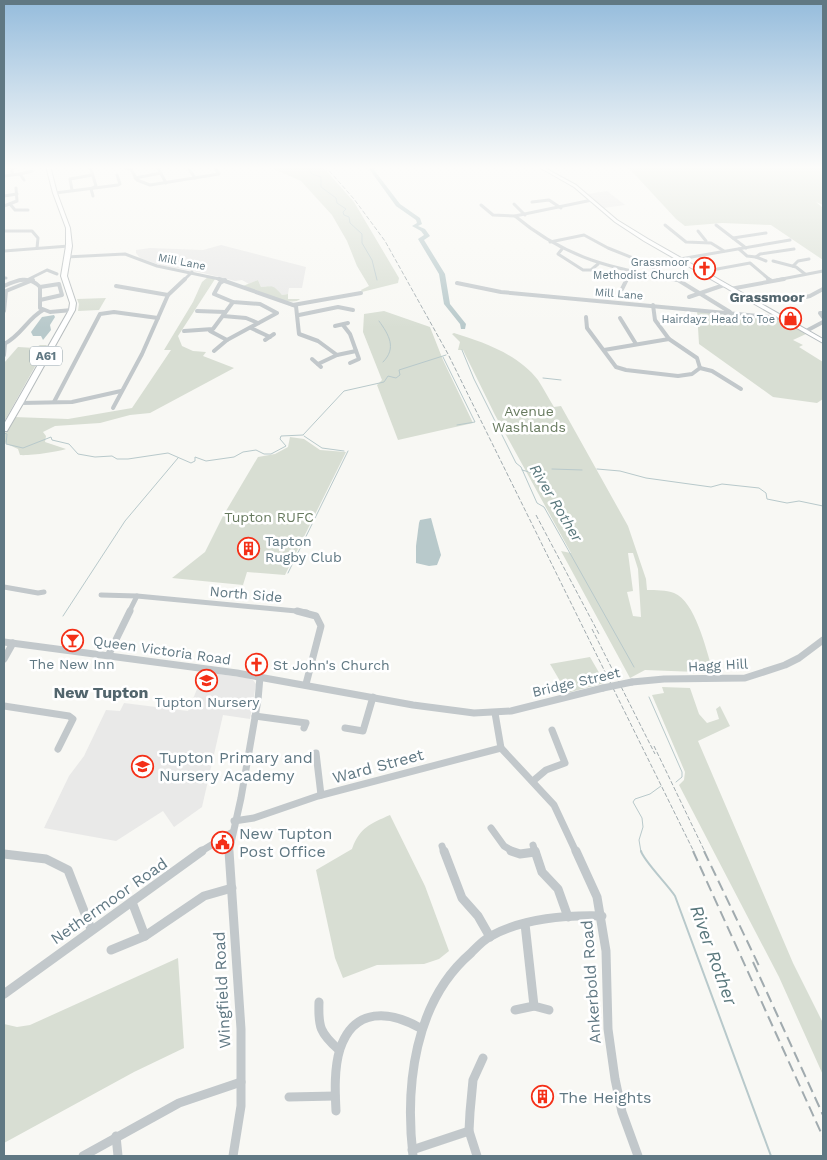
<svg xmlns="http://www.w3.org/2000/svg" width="827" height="1160" viewBox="0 0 827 1160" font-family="'Work Sans',sans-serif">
<rect width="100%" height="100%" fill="#f8f8f4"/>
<!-- built -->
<g fill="#e9e9e8">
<path d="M607,191L625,205L604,208L588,194Z"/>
<path d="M221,245L306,267L302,288H289L288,294L282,295L270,286L261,287L258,280L249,284L242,280L235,281L203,273L163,266L140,258L136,253V250L150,248L203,250Z"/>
<path d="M204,672L247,678L253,680L256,684L250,719L223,715L202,807L174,827L163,811L116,841L44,828L69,776L84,756L106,710L120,711L124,703L188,711Z"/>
</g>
<!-- green -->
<g fill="#d8ded3" fill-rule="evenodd">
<path d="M267,166H322L354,202L399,278L398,283L362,292L361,290L369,286L357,266L347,241L332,215L301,181Z"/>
<path d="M627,166H823V205L816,202L823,208V260L771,225L722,223L685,226L676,219Z"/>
<path d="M208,277L215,279L178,336L182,346L193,351L206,352L203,356L234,368L150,413L130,415L100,423L55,426L43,432L46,436L45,442L66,449C58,452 28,456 20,455L18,449L7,444L4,441V435L14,417L68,419L132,408L171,350H164L193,302L202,282Z"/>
<path d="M258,280L261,287C274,285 274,286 282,295L288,294V299H300C291,308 255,290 243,286Z"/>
<path d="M106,298L99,310L78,311L79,304L77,299Z"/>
<path d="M384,311L430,327L443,360L473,423L398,440L377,385L382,380L363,332L364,314Z"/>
<path d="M697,311L780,319L806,334L793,340L803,345L799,347L823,362V399L817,403L773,397L699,344Z"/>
<path d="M454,333C483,342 518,354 538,380C544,389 549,399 554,407L561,406L628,526L646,579L647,590C656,590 666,590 674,593C695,601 706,649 712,668L721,669L723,673L645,670L630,678L561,551L571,553L495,415L463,350H458L460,342L452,334ZM628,553H633L638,569L641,617L633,616L627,592L633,591Z"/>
<path d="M40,345H47L4,422V363L18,347L35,348Z"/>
<path d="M290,437L304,439L320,450L346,452L285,575L247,572L243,585L172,578L205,552L223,516L258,457L275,454L288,447Z"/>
<path d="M590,657L605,683L567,693L550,664Z"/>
<path d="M662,687L690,688L699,714L707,723L719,719L716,709L720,706L730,726L698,741L793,963L823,1023V1075L779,977L679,785L684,780L685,772L652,695L664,693Z"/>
<path d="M390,815L425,886L449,951L439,959L424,964L377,965L343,978L335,958L316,870L352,849C360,827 370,824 390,815Z"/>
<path d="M178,958L184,1048L134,1072L4,1143V1024L17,1027L30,1025Z"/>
</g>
<!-- water -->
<g fill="#b8c9cb">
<path d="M54,315L55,317L50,325L51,330L43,340L41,336H33L31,332L42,317Z"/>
<path d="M431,518L441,555L437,565L429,566L416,563V546L419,523L420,520Z"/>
</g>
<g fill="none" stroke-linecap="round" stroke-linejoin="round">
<!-- stream-far1 -->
<g stroke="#b8c9cb" stroke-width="1">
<path d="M304,167L309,169L312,174L321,177V187L336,198L337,203L346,209L343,212L344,215L349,217L350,223L362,234V243L372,260L377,280"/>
<path d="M379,321C389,335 397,348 383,362"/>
<path d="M462,350L474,379L516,463L521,467L537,503L544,507L634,667"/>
<path d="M443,357L475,422L457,425"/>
<path d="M543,378L561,380"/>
<path d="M4,433L7,434L6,444L23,448L51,437L52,440L69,444L78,454L95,457L112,456L117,459H128L168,453L191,463L195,461V457L206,461L234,457L243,452L256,450L264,454H271L286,446L280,439L281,436L303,435L344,391L384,382L388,376L396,378L400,375L399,370L446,355"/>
<path d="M304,436L322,448L344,451"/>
<path d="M552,469L582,470"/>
<path d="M597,469L620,471L646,478L711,487L722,484L759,488L766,493L767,499L787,503L799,501L823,506"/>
<path d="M522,470L533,473"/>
<path d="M288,573L348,451"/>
<path d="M63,616L125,521L178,458"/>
<path d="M649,697L682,772V777L676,782"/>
<path d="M641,852L639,840L643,827L642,818L633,802L635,799L650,794L661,786"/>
</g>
<!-- stream -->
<path stroke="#b8c9cb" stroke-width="2" d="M641,851C643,860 668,885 675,896L771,1156"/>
<!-- river -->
<path fill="#b8c9cb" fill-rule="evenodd" d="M367,166H371L400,204L420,218L422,224L418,226L425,229L430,236L424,240L445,274L450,304L466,324L465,329H461L460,324L444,304L439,274L418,239L424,235L421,231L412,226L417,223L416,220L396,206Z"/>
<defs>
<path id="major" d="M537,166H541L576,185L617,220L648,239L823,339V343L644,241L615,222L574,187Z"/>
<path id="highway" d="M46,166H50L57,193L70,228L72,246L67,276L76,303L75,310L25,400L7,431H4V424L69,310L70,303L61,276L66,246V228L53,193Z"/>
</defs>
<!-- major casing -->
<use href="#major" stroke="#b5bcbf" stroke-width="2"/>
<!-- highway casing -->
<use href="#highway" stroke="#b5bbbd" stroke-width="2"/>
<!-- minor-far4 -->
<g stroke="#c2c8cb" stroke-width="3">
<path d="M90,166L96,186L91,189L93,196"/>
<path d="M125,166V168L131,169L137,180L150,185L219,174L214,166"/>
<path d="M157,166L166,183"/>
<path d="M187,166L195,178"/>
<path d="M12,174V168L17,166"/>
<path d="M20,174L32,171"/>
<path d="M4,176L20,174L24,180"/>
<path d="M135,178L161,173"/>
<path d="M72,190L70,179L92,175"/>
<path d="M55,193L118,185L120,184L117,175"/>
<path d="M4,196L17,194"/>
<path d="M532,202L549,200L561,208"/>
<path d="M10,204L15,210H28"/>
<path d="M514,204L525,215"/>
<path d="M481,205L493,215L515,216L592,200"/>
<path d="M4,206L17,201L16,188"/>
<path d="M515,216C566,259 614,269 677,280"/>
<path d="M665,225L686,242L711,243L724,251"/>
<path d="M716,225L746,248"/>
<path d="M4,231H32L38,238L37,248"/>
<path d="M698,231L706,241"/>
<path d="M733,238L766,233"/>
<path d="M550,242L584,235L608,248L653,266L655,276"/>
<path d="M562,249L558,254L583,270H591L598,264"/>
<path d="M739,249L747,256L756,257L760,254L794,249"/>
<path d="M4,251L69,246"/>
<path d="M66,257L125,254L157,266L224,280"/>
<path d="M756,257L766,261"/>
<path d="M680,259L790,240"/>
<path d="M773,261L796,267L805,274"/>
<path d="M793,266L798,261L809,259"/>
<path d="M701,272L750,263L770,280"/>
<path d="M4,278H6"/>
<path d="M29,279L47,270L57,274"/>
<path d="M20,280H29"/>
<path d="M184,280L192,272"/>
<path d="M626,280L630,272"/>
<path d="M777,280L823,271"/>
</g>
<!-- minor-far3 -->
<g stroke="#c2c8cb" stroke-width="4">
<path d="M219,279L296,306L299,334L318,341L337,355"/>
<path d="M670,279L678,280L730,312"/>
<path d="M768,279L770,280"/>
<path d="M457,283L501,292L781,318"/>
<path d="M4,286C17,280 29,275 40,287V308L50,312L72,310"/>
<path d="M116,286L168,295"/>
<path d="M40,287L59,284L62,295L40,300"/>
<path d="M622,289L627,279"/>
<path d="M730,289L784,279"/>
<path d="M689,297L724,285"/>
<path d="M792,300L810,296L823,289"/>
<path d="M293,305L361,293"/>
<path d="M4,311L6,291L33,280"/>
<path d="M197,311L225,312"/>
<path d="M823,313H820L823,317"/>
<path d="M299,315L338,307L353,310"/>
<path d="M223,316L246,318L258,323"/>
<path d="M586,317L587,328L616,367L626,370L678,376L692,374L700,368"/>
<path d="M620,318L636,344"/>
<path d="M343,325L350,334L359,359L350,363"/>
<path d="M335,326L348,323"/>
<path d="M251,328L270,337"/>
<path d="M184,331L213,329L233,302"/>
<path d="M210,331L227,340"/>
<path d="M806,331L823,322"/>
<path d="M669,339L697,358L700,368"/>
<path d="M265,340L274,334"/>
<path d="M4,344C21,336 27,319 43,310"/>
<path d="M604,350L669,339L655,320L653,305"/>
<path d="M214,351L227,340L277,313L260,304L233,302L214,294L220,283L225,280"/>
<path d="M4,355L5,343"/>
<path d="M312,359L321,367"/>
<path d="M318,364L337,355L356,351"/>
<path d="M700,368L712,371L741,389"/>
<path d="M54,402L100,314L114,312L158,318"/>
<path d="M21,403L72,402L121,391"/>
<path d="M113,408L142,354L168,295L185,279"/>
</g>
<!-- minor-far2 -->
<g stroke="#c2c8cb" stroke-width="5">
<path d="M4,587L38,593L44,592"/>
<path d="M101,595L137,596L307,612"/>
<path d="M129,612L137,596"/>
</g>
<!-- minor-far1 -->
<g stroke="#c2c8cb" stroke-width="7">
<path d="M297,611L316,616L321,626L306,684"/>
<path d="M4,642L237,673L413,705L474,713L511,711L603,688"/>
<path d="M108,656L130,611"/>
<path d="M4,659L13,643"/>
<path d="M632,682L664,679L745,678L785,665L799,658L823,640"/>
<path d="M4,706L69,716L73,719L58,749"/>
<path d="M495,713L501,748L554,805L576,852"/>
<path d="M255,716L306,723L304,728"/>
<path d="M345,728L363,731L373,697"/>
<path d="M316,753L321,795"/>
<path d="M533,781L546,770L565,763L552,730"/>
<path d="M234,821L254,818L318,796L501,748"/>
<path d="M491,828L504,846L514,852"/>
<path d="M533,845L535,852"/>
<path d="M442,846L444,852"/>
<path d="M200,852L231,833"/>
<path d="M229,852L241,798L258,700L260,677"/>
<path d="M533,852H535"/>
</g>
<!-- minor -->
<g stroke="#c2c8cb" stroke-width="9">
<path d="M229,851L241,1029V1106L233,1156"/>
<path d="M444,851L462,898L478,916L490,937"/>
<path d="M511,851L520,854L535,852"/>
<path d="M535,851L542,872L558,889L568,917"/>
<path d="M576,851L597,897L606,951L608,1029L615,1079L622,1112L638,1156"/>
<path d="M4,854L46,859L68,870L91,929"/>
<path d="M132,902L145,936"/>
<path d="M525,924L534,1006L549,1010"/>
<path d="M111,950L145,936L204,896L232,888"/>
<path d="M4,994L202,851"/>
<path d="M319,1002C318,1027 320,1033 339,1050"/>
<path d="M515,1010L534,1006"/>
<path d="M289,1097L335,1096"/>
<path d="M336,1111C335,1092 334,1068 340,1049C354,1007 390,1010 422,1029"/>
<path d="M116,1136L118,1156"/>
<path d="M412,1150L469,1131"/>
<path d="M83,1156L179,1103L241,1082"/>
<path d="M413,1156C405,1086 414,1002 471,953C477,947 483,940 491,936C524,918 566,915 602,916"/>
<path d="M477,1156L469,1131L470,1112L473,1080L483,1058"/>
</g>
<!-- major -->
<use href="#major" fill="#fff" fill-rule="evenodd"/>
<!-- highway -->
<use href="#highway" fill="#fff" fill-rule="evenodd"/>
<!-- rail-far1 -->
<g stroke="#a1abaf" stroke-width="1" stroke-dasharray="4.5 2" stroke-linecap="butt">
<path d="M325,166L354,199L385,241L448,354L694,852"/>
<path d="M536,515L599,634"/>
<path d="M592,629L655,754"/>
<path d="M654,746L705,852"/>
</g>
<!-- rail -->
<g stroke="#a1abaf" stroke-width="2" stroke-dasharray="11 5.5" stroke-linecap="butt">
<path d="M693,851L823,1137"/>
<path d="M704,851L760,968"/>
<path d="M753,962L823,1115"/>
</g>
<!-- minor-bridge -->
<path stroke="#c2c8cb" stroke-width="7" d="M603,688L632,682"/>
</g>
<!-- sky -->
<linearGradient id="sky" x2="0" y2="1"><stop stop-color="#95bcdc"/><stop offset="0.51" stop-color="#fcfcfa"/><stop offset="1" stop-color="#fcfcfa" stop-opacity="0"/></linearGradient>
<rect width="827" height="328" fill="url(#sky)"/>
<!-- icons -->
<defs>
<symbol id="church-ring" viewBox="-11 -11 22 22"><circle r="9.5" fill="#fff" stroke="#f43018" stroke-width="1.5"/><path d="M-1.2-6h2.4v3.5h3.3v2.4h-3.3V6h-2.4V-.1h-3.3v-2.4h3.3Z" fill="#f43018"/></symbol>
<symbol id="shop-ring" viewBox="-11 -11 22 22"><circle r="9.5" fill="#fff" stroke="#f43018" stroke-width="1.5"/><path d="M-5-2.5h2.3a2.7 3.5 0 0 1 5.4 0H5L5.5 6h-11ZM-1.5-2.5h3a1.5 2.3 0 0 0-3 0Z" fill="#f43018"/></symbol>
<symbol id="building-ring" viewBox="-11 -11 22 22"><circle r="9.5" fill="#fff" stroke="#f43018" stroke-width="1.5"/><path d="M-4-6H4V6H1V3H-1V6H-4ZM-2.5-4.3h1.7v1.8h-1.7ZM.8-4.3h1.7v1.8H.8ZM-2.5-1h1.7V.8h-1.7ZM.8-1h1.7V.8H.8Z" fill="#f43018"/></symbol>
<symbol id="bar-ring" viewBox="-11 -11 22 22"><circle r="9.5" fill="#fff" stroke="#f43018" stroke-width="1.5"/><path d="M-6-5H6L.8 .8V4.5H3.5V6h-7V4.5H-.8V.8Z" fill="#f43018"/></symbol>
<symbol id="school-ring" viewBox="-11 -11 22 22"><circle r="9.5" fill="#fff" stroke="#f43018" stroke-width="1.5"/><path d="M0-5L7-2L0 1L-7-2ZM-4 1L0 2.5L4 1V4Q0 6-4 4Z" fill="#f43018"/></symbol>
<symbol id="civic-ring" viewBox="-11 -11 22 22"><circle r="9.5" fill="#fff" stroke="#f43018" stroke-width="1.5"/><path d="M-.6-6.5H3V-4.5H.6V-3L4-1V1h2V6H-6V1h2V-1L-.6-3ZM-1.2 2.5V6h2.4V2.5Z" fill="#f43018"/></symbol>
</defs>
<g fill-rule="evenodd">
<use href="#church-ring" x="692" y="256" width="25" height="25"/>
<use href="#shop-ring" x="778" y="306" width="25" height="25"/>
<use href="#building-ring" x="236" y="536" width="25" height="25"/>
<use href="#bar-ring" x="60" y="628" width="25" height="25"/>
<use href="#church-ring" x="244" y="652" width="25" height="25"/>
<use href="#school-ring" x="194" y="668" width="25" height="25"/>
<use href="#school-ring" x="130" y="754" width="25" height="25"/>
<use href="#civic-ring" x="210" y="830" width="25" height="25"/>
<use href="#building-ring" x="530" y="1084" width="25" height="25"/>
</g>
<g text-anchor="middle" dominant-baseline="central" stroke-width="5" stroke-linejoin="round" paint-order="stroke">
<!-- far-street labels -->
<g font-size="11" fill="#607883" stroke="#fff">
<text transform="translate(182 262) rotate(11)">Mill Lane</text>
<text transform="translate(619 294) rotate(5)">Mill Lane</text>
</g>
<!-- far-poi labels -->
<g font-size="11" fill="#607883" stroke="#fff" text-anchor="end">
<text x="689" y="262">Grassmoor<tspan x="689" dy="13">Methodist Church</tspan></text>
<text x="775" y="319">Hairdayz Head to Toe</text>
</g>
<!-- shield labels -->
<rect fill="#fff" stroke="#90a0a8" stroke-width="1" x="30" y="346.5" width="32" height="19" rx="4"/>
<g font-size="12" font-weight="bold" fill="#607883">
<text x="46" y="356">A61</text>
</g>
<!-- far-quarter labels -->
<g font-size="14" font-weight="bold" fill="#52656d" stroke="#fff">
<text x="767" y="297">Grassmoor</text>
</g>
<!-- park labels -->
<g font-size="14" fill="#677a5f" stroke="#fff">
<text x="529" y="411">Avenue<tspan x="529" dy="16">Washlands</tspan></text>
<text x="269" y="517">Tupton RUFC</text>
</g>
<!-- poi labels -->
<g font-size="14" fill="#607883" stroke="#fff" text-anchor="start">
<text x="265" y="541">Tapton<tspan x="265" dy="16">Rugby Club</tspan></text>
<text x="72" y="664" text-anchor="middle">The New Inn</text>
<text x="273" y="665">St John's Church</text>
<text x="207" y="702" text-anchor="middle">Tupton Nursery</text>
</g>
<!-- street labels -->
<g font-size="14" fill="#607883" stroke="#fff">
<text transform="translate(246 594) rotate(5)">North Side</text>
<text transform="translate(162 650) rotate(8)">Queen Victoria Road</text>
<text transform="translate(718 665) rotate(-3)">Hagg Hill</text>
<text transform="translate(576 682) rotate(-13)">Bridge Street</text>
</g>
<!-- water labels -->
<g font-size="15" font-style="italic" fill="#5a787d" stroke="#fff">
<text transform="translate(556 503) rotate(59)">River Rother</text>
</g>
<!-- quarter labels -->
<g font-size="16" font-weight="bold" fill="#52656d" stroke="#fff">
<text x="101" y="692">New Tupton</text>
</g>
<!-- near-poi labels -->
<g font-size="16" fill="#607883" stroke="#fff" text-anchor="start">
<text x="159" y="757">Tupton Primary and<tspan x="159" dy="18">Nursery Academy</tspan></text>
<text x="239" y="833">New Tupton<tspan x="239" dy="18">Post Office</tspan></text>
<text x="559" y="1097">The Heights</text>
</g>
<!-- near-street labels -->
<g font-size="16" fill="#607883" stroke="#fff">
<text transform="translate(378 766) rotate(-15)">Ward Street</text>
<text transform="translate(109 901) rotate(-35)">Nethermoor Road</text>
<text transform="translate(591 982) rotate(-94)">Ankerbold Road</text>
<text transform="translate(222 990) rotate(-93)">Wingfield Road</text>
</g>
<!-- near-water labels -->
<g font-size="18" font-style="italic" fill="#5a787d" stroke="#fff">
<text transform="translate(714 955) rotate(70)">River Rother</text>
</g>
</g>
<!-- border -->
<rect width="827" height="1160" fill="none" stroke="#607883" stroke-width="10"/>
</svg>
